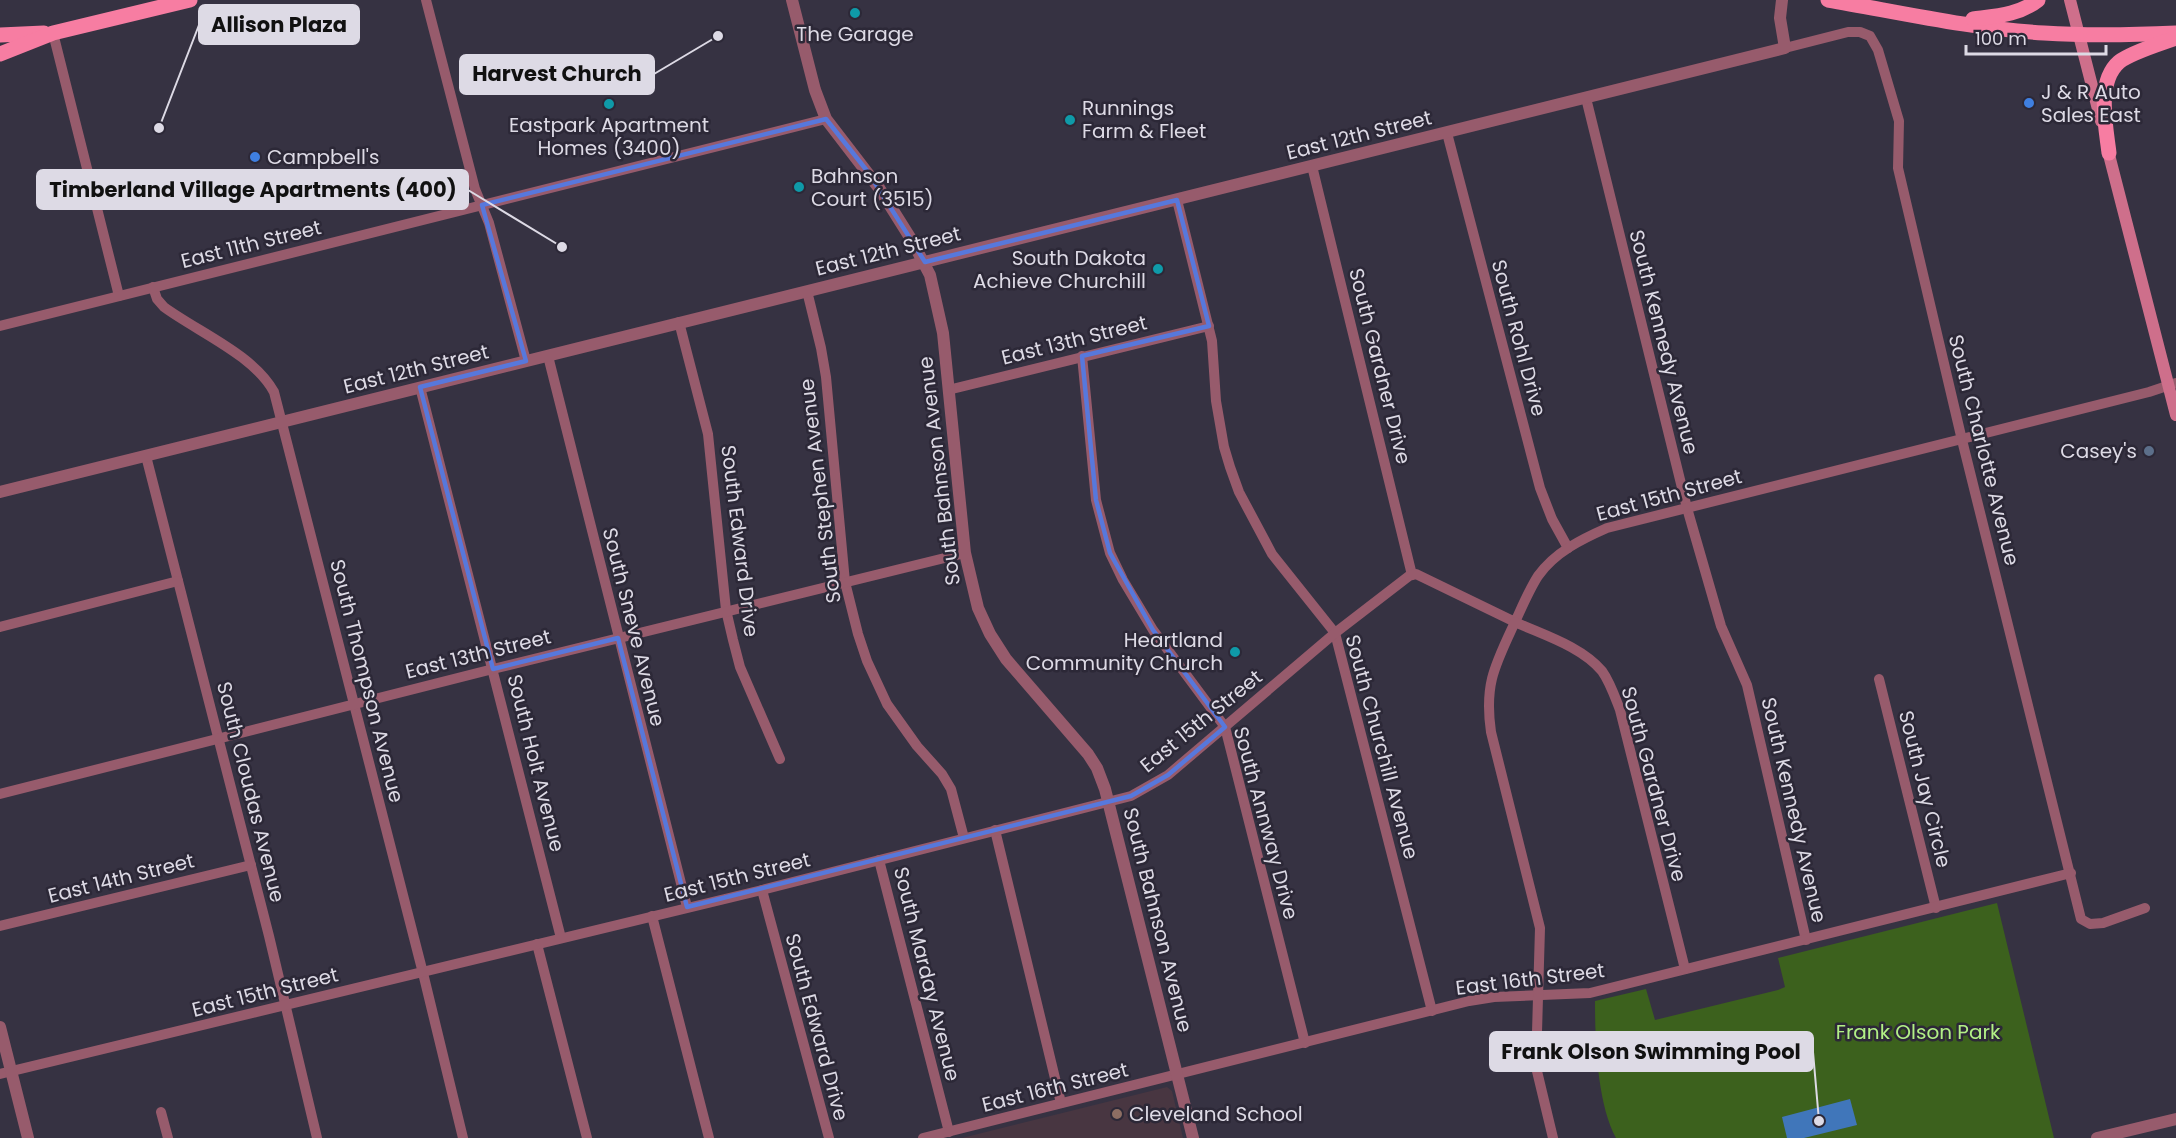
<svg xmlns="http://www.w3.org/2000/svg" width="2176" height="1138" viewBox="0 0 2176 1138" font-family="Poppins,sans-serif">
<rect width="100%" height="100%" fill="#363242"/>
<!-- education -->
<path fill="#483641" d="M1167,1087L1172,1091L1183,1138H962Z"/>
<!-- green -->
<path fill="#3c611d" d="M1997,903L2054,1138H1616C1597,1103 1595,1040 1595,1001L1646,989L1655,1020L1778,990L1785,987L1778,958Z"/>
<!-- water -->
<path fill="#4076ba" d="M1850,1099L1857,1125L1804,1138H1787L1782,1117Z"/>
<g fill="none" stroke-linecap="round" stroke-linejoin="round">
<!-- minor -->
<g stroke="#975b6c" stroke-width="10">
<path d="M426,0L475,189L489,223L526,361"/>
<path d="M53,33L119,296"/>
<path d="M1785,48L1848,32H1860L1870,36L1878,50L1899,121L1898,168L1962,440L2081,919L2090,924L2103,923L2145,908"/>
<path d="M1586,98L1687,508L1721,626L1747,685L1806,940"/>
<path d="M1447,133L1540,488L1552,519L1568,548"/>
<path d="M1312,166L1412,575"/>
<path d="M1177,200L1212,341L1216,401L1224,447L1230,467L1239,492L1272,554L1335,633L1432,1011"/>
<path d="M153,287L157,299L164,307C198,332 254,355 274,392L423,973L463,1138"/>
<path d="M807,291L821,348L826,377L845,582L858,634L867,661L887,704L917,746L942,774L951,789L964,838"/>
<path d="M679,322L708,434L726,610L733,640L740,667L780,759"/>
<path d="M0,326L826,119"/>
<path d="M548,356L687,907"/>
<path d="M1082,356L1096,500L1110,553L1123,580L1153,630L1225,727L1305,1043"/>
<path d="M420,387L561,938"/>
<path d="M948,390L1209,326"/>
<path d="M146,456L269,936L317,1138"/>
<path d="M0,627L178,581"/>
<path d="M1879,679L1936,908"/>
<path d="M0,794L493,669L965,553"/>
<path d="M995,830L1061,1103"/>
<path d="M879,860L949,1132"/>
<path d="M762,890L829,1138"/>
<path d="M652,916L709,1138"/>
<path d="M0,926L251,865"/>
<path d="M537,944L587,1138"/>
<path d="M0,1074L762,890L1131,796L1168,775L1335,633L1409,576L1416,574L1515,622C1522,607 1529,590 1538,576C1555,552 1582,539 1607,528L2149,392L2176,383"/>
<path d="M161,1112L168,1138"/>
<path d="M923,1138L1469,1001L1494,997L1590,993L2071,873"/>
<path d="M1553,1138L1536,1067L1540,928L1491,732C1484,684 1495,665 1515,622C1543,635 1581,646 1602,671C1610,682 1615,697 1620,710L1685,969"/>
</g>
<!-- tertiary -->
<g stroke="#975b6c" stroke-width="12">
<path d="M792,0L815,90L826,119L879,188L911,239L930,275L943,333L965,553L978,608L990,634L1006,659L1088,754L1097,768L1105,789L1193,1138"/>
<path d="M0,492L1785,48L1780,18L1782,0"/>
<path d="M0,1027L28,1138"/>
<path d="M2097,1138L2176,1119"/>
</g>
<!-- secondary -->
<g stroke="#ce6f8b" stroke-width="12">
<path d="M2070,0L2101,121"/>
<path d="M2107,147L2176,415"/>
</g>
<!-- primary -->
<g stroke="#f77da2" stroke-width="15">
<path d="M1828,0C1898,12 1973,29 2044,33C2088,36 2132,35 2176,33"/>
<path d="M1973,19C1996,16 2019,15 2038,0"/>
<path d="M0,35L44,33"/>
<path d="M0,54L53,33L190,0"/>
<path d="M2109,153C2106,127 2096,82 2119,62C2132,52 2160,44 2176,38"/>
</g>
</g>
<!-- marked area -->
<path fill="none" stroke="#5778dc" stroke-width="4.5" stroke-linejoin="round" d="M826,119L868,172L925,262L1177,200L1209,326L1082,356L1096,500L1110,553L1153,630L1225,727L1168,775L1131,796L687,907L618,638L493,669L420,387L526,361L482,205Z"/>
<!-- markers -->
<g fill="#0f9aa8" stroke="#2c2837" stroke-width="2">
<circle cx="855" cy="13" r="6"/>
<circle cx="609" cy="104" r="6"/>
<circle cx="1070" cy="120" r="6"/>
<circle cx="799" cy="187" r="6"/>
<circle cx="1158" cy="269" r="6"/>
<circle cx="1235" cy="652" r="6"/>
</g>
<g fill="#3f7fe0" stroke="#2c2837" stroke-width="2">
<circle cx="2029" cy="103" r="6"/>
<circle cx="255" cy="157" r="6"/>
</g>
<circle fill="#5c6f8a" stroke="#2c2837" stroke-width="2" cx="2149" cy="451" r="6"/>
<circle fill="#8d6e63" stroke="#2c2837" stroke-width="2" cx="1117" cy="1114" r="6"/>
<g text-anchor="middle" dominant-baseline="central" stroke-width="5" stroke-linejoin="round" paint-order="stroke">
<!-- poi labels -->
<g font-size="20" fill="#dddae5" stroke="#2c2837" text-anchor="start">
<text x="855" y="34" text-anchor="middle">The Garage</text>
<text x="2041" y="92">J &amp; R Auto<tspan x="2041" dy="23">Sales East</tspan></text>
<text x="1082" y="108">Runnings<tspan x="1082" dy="23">Farm &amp; Fleet</tspan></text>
<text x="609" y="125" text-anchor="middle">Eastpark Apartment<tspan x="609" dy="23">Homes (3400)</tspan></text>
<text x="267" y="157">Campbell's</text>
<text x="811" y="176">Bahnson<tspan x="811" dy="23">Court (3515)</tspan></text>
<text x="1146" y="258" text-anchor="end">South Dakota<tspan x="1146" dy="23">Achieve Churchill</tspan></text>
<text x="2137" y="451" text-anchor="end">Casey's</text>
<text x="1223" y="640" text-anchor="end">Heartland<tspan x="1223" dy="23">Community Church</tspan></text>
<text x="1129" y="1114">Cleveland School</text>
</g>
<!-- street labels -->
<g font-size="20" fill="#dddae5" stroke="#2c2837">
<text transform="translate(1359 135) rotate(-14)">East 12th Street</text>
<text transform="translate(251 244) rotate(-14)">East 11th Street</text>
<text transform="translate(888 251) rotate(-14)">East 12th Street</text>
<text transform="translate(1519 338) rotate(75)">South Rohl Drive</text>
<text transform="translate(1074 340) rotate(-14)">East 13th Street</text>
<text transform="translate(1664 342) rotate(76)">South Kennedy Avenue</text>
<text transform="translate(1380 366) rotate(76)">South Gardner Drive</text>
<text transform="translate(416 369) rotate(-14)">East 12th Street</text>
<text transform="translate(1984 450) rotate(76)">South Charlotte Avenue</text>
<text transform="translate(939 471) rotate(-97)">South Bahnson Avenue</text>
<text transform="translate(820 491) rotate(-97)">South Stephen Avenue</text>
<text transform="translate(1669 495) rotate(-15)">East 15th Street</text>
<text transform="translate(740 541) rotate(83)">South Edward Drive</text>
<text transform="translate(634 627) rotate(76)">South Sneve Avenue</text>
<text transform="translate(478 654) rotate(-14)">East 13th Street</text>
<text transform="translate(367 681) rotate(76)">South Thompson Avenue</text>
<text transform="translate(1201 721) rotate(-39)">East 15th Street</text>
<text transform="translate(1382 747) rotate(75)">South Churchill Avenue</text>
<text transform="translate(536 763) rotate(76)">South Holt Avenue</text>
<text transform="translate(1654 784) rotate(75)">South Gardner Drive</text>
<text transform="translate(1925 789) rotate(76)">South Jay Circle</text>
<text transform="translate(251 792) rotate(76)">South Cloudas Avenue</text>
<text transform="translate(1794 810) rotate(77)">South Kennedy Avenue</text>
<text transform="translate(1266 823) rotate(75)">South Annway Drive</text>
<text transform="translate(737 877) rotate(-14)">East 15th Street</text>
<text transform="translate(121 878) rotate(-14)">East 14th Street</text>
<text transform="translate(1158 920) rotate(76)">South Bahnson Avenue</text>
<text transform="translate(927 974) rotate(76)">South Marday Avenue</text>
<text transform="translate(1530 979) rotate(-7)">East 16th Street</text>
<text transform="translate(265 992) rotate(-14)">East 15th Street</text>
<text transform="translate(817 1027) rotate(75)">South Edward Drive</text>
<text transform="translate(1055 1087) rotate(-14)">East 16th Street</text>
</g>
<!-- park labels -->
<g font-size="20" fill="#b2f086" stroke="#2c2837">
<text x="1918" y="1032">Frank Olson Park</text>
</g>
</g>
<!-- callouts -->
<path fill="none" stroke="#dddae5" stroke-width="2" d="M159 128L199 25M718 36L654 74M562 247L468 190M1819 1121L1813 1052"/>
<g fill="#dddae5" stroke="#2c2837" stroke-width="2">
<circle cx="159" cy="128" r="6"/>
<circle cx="718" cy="36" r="6"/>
<circle cx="562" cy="247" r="6"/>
<circle cx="1819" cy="1121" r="6"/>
</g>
<g fill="#dddae5" stroke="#dddae5" stroke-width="2">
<rect x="199" y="5" width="160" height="39" rx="6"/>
<rect x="460" y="55" width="194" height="39" rx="6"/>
<rect x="37" y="170" width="431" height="39" rx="6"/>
<rect x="1490" y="1032" width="323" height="39" rx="6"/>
</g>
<g font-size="21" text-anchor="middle" font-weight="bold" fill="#111">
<text x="279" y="32">Allison Plaza</text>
<text x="557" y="81">Harvest Church</text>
<text x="253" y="197">Timberland Village Apartments (400)</text>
<text x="1651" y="1059">Frank Olson Swimming Pool</text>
</g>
<!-- scale -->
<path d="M1966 45v9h140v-9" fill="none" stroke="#dddae5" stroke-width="3"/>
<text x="1975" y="45" font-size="18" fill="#dddae5" stroke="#2c2837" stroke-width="4.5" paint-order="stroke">100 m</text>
</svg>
